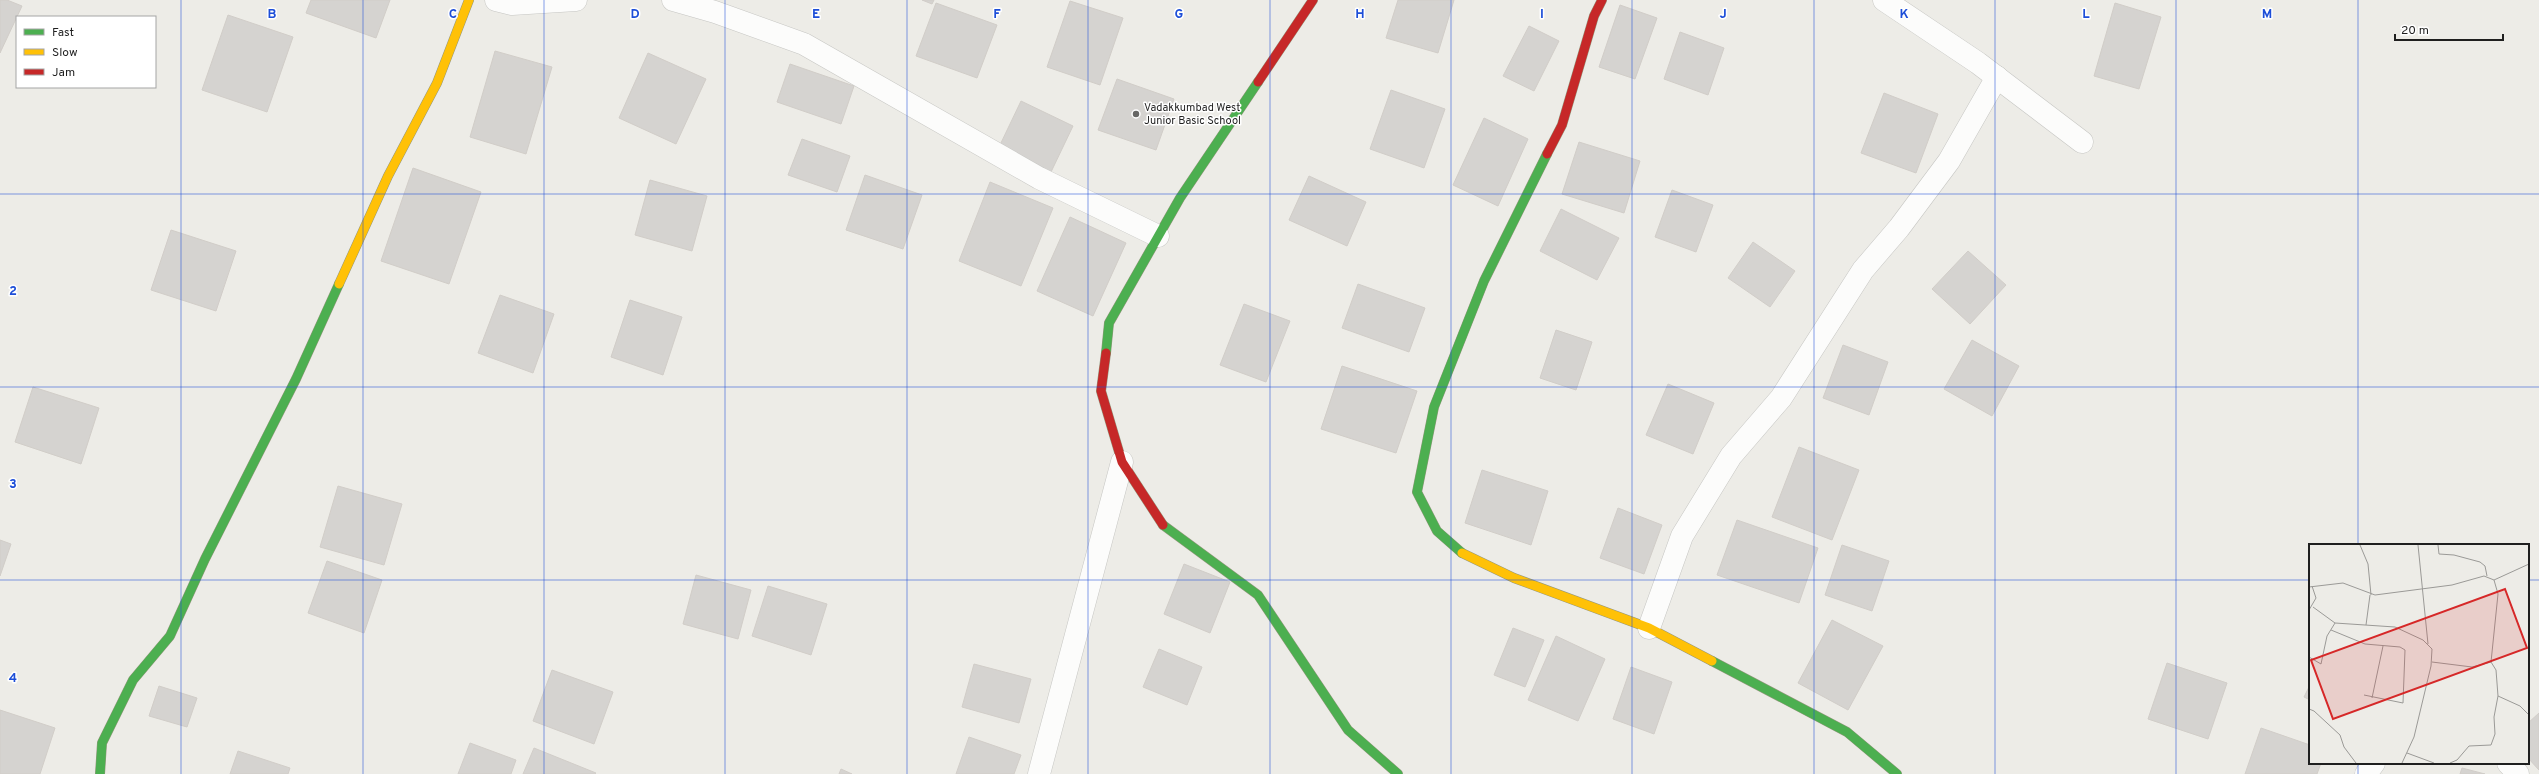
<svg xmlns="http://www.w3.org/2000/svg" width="2539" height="774" viewBox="0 0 2539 774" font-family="Overpass,sans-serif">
<rect width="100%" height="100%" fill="#edece7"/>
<!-- building -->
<g fill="#d5d3d0" stroke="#d1cdc8">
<path d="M0,0H7L22,6L0,53Z"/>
<path d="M311,0H390L376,38L306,13Z"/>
<path d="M922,0H934L932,4Z"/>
<path d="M1398,0H1454L1438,53L1386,38Z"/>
<path d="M1070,1L1123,18L1100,85L1047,67Z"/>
<path d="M936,3L997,25L977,78L916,56Z"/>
<path d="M2115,3L2161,17L2139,89L2094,76Z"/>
<path d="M1620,5L1657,18L1635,79L1599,67Z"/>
<path d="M228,15L293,37L267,112L202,90Z"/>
<path d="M1529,26L1559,41L1534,91L1503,76Z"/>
<path d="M1680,32L1724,48L1708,95L1664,79Z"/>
<path d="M495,51L552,67L526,154L470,137Z"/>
<path d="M648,53L706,79L676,144L619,118Z"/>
<path d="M790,64L854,86L841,124L777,102Z"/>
<path d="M1117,79L1174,99L1156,150L1098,130Z"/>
<path d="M1391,90L1445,109L1424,168L1370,149Z"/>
<path d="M1884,93L1938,114L1916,173L1861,153Z"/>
<path d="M1021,101L1073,126L1051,172L999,147Z"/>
<path d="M1484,118L1528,139L1498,206L1453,185Z"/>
<path d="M802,139L850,156L837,192L788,175Z"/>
<path d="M1579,142L1640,161L1624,213L1562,194Z"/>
<path d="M413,168L481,192L449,284L381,261Z"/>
<path d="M865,175L922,195L903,249L846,230Z"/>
<path d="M1309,176L1366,202L1347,246L1289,220Z"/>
<path d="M650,180L707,196L692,251L635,235Z"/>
<path d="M990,182L1053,208L1021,286L959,261Z"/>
<path d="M1672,190L1713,205L1696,252L1655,237Z"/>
<path d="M1561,209L1619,238L1597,280L1540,251Z"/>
<path d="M1070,217L1126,243L1093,316L1037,291Z"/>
<path d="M171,230L236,251L216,311L151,290Z"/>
<path d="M1753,242L1795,271L1770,307L1728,278Z"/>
<path d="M1968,251L2006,285L1970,324L1932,289Z"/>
<path d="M1358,284L1425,308L1409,352L1342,328Z"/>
<path d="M500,295L554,314L533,373L478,353Z"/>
<path d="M630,300L682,317L663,375L611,357Z"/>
<path d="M1244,304L1290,321L1266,382L1220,365Z"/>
<path d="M1556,330L1592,342L1576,390L1540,378Z"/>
<path d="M1972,340L2019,366L1992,416L1944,389Z"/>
<path d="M1843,345L1888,362L1869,415L1823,398Z"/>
<path d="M1342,366L1417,391L1396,453L1321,429Z"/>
<path d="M1668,384L1714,403L1693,454L1646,435Z"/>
<path d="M33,387L99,408L81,464L15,442Z"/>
<path d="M1799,447L1859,470L1832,540L1772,517Z"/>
<path d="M1482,470L1548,491L1531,545L1465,523Z"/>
<path d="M338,486L402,504L384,565L320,547Z"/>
<path d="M1618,508L1662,525L1644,574L1600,558Z"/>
<path d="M1737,520L1818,548L1799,603L1717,575Z"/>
<path d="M0,540L11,544L0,576Z"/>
<path d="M1842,545L1889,561L1872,611L1825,595Z"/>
<path d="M327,561L382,580L364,633L308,613Z"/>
<path d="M1184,564L1230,582L1210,633L1164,614Z"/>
<path d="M696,575L751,590L738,639L683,624Z"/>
<path d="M768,586L827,604L811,655L752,636Z"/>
<path d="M1832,620L1883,646L1848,710L1798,683Z"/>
<path d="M1513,628L1544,640L1525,687L1494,675Z"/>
<path d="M1556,636L1605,659L1578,721L1528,700Z"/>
<path d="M1159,649L1202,667L1187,705L1143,687Z"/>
<path d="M2167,663L2227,683L2208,739L2148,719Z"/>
<path d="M974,664L1031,679L1019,723L962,707Z"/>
<path d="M1631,667L1672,682L1654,734L1613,719Z"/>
<path d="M552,670L613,692L594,744L533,721Z"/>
<path d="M2310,685V700L2304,697Z"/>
<path d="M159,686L197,698L187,727L149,716Z"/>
<path d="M0,710L55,728L40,774H0Z"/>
<path d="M2539,713V770L2528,758V723Z"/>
<path d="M2261,728L2310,745V763H2321L2317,774H2245Z"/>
<path d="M969,737L1021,755L1014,774H956Z"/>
<path d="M470,743L516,760L511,774H458Z"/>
<path d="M534,748L596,773L595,774H523Z"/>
<path d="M238,751L290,768L288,774H230Z"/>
<path d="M2462,768L2485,774H2460Z"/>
<path d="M841,769L852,774H839Z"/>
</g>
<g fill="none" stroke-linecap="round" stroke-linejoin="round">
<defs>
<g id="street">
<path d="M496,0L512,4L576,0"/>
<path d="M673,0L715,12L804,44L1039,178L1158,236"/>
<path d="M1884,0L1978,63L2082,142"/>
<path d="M1649,628L1682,536L1731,456L1781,398L1863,270L1899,228L1949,161L1997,77"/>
<path d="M2508,763L2518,774"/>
<path d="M1039,774L1122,462"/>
<path d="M2366,774L2374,763"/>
</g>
<g id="fast">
<path d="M1106,353L1109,323L1180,198L1258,82"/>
<path d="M1163,525L1258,595L1348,730L1398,774"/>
<path d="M1462,553L1437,531L1417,492L1434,407L1484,281L1547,154"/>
<path d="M1712,661L1847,732L1897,774"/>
<path d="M100,774L102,743L133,680L170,636L205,559L296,379L339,284"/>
</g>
<g id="slow">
<path d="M339,284L388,176L437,83L469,0"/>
<path d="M1462,553L1514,578L1649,628L1712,661"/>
</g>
<g id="jam">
<path d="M1258,82L1313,0"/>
<path d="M1547,154L1562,125L1594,16L1602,0"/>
<path d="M1106,353L1101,391L1122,462L1163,525"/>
</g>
</defs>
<!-- street casing -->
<use href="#street" stroke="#c6c6c3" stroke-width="23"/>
<!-- fast casing -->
<use href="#fast" stroke="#95987e" stroke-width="10"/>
<!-- slow casing -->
<use href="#slow" stroke="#95987e" stroke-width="10"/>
<!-- jam casing -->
<use href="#jam" stroke="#95987e" stroke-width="10"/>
<!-- street -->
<use href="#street" stroke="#fcfcfb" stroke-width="22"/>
<!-- fast -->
<use href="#fast" stroke="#4caf50" stroke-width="9"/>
<!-- slow -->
<use href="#slow" stroke="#ffc107" stroke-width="9"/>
<!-- jam -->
<use href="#jam" stroke="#c62828" stroke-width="9"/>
</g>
<!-- grid -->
<path fill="none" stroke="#1d4ed8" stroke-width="1" stroke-opacity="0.55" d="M181,0V774M363,0V774M544,0V774M725,0V774M907,0V774M1088,0V774M1270,0V774M1451,0V774M1632,0V774M1814,0V774M1995,0V774M2176,0V774M2358,0V545M0,194H2539M0,387H2539M0,580H2310M2528,580H2539M2358,763V774"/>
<!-- markers -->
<circle fill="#676765" stroke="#fff" stroke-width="1.5" cx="1136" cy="114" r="4"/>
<g text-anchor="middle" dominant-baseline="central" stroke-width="3" stroke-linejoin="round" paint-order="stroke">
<!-- poi labels -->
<g font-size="11" fill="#1f1f1f" stroke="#fff" text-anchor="start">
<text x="1144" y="108">Vadakkumbad West<tspan x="1144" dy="13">Junior Basic School</tspan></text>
</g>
</g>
<!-- overview -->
<g transform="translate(2309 544)">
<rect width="220" height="220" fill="#edece7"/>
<path fill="none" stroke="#9b9a97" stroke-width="1" d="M51,1L59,20L62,51M109,1L119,100M129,1L130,10L145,11L171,18L176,22L178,32M185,36L189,50L182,118L187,126L189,152L211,162L220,171M0,43L34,39L66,51L143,41L175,32L185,36L220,20M4,63L26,79L86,83L114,96L123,105L122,122L105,193L93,219M0,66L7,54L3,42M57,81L61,51M22,86L56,100L91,103L96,106L94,159L55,151M0,113L12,120L18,92L26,79M123,118L163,123L182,118M63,154L74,102M0,165L5,167L31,191L35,203L47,219M98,209L125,219M141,219L148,216L160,202L182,201L186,190L185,173L189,152"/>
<path fill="#d62828" fill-opacity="0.15" stroke="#d62828" stroke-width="2" d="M196,45L218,104L24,175L2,116Z"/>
<rect width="220" height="220" fill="none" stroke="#1f1f1f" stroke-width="2"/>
</g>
<g font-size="13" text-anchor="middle" font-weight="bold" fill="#1d4ed8" stroke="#fff" stroke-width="3" stroke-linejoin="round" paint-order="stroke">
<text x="272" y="18">B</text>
<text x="453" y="18">C</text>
<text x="635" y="18">D</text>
<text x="816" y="18">E</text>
<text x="997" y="18">F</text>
<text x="1179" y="18">G</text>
<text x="1360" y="18">H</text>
<text x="1542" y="18">I</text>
<text x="1723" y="18">J</text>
<text x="1904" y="18">K</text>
<text x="2086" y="18">L</text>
<text x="2267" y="18">M</text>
<text x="13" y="295">2</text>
<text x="13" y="488">3</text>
<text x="13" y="682">4</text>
</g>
<!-- legend -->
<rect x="16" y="16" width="140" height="72" fill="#ffffff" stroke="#a5a5a5"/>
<rect x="24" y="29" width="20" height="6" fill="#4caf50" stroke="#a5a5a5"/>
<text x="52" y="36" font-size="12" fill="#1f1f1f">Fast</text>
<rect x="24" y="49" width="20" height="6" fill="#ffc107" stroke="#a5a5a5"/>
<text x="52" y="56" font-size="12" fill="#1f1f1f">Slow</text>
<rect x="24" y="69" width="20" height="6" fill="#c62828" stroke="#a5a5a5"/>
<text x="52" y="76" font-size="12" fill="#1f1f1f">Jam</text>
<!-- scale -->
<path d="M2395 34v6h108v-6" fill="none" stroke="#1f1f1f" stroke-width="2"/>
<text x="2401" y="34" font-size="12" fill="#1f1f1f" stroke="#ffffff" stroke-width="3" paint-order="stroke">20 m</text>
</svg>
